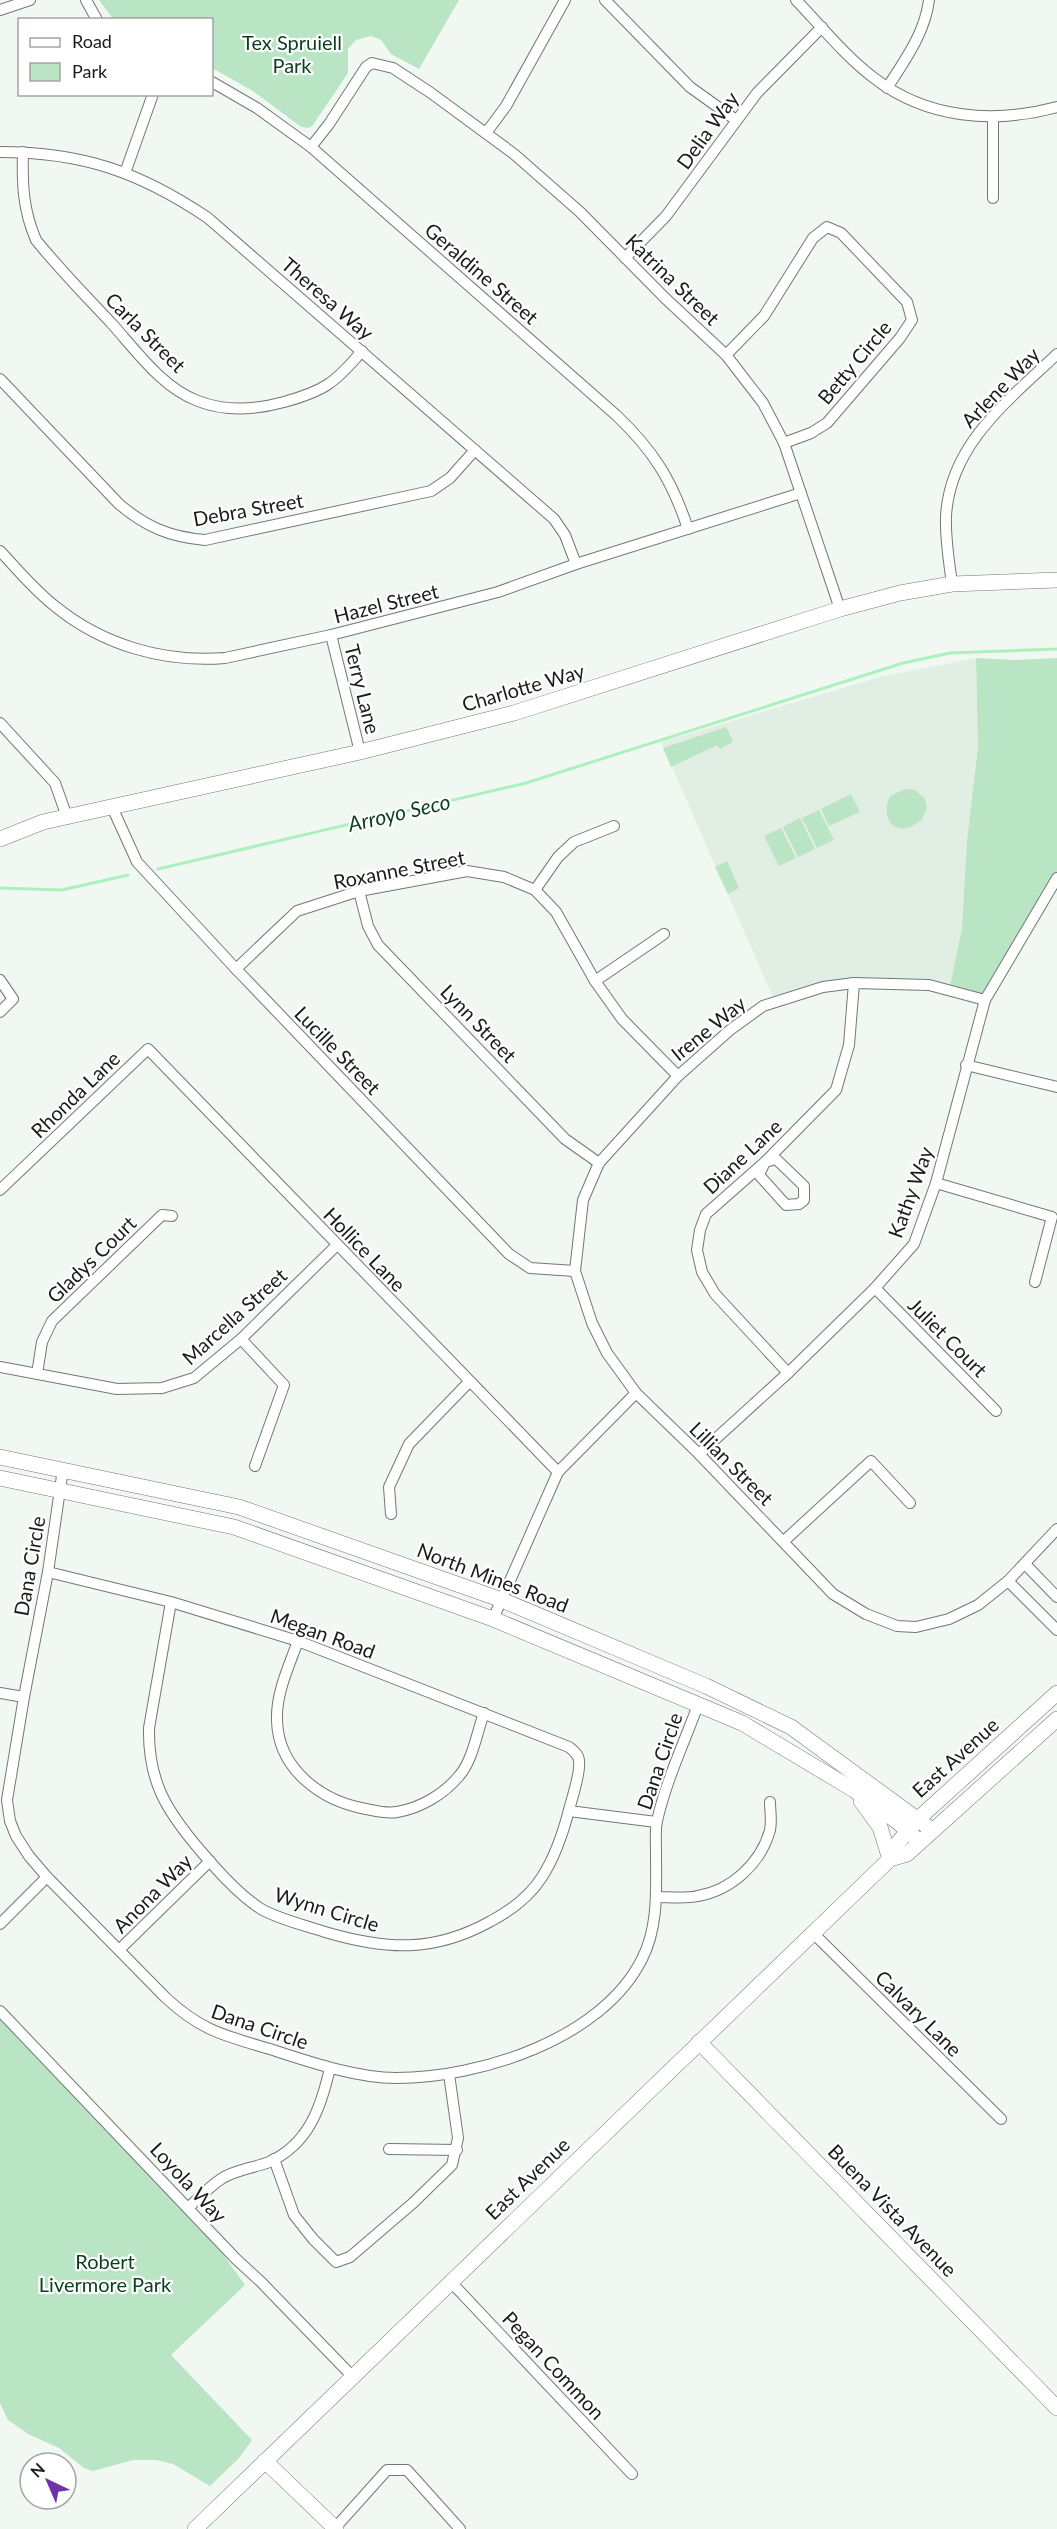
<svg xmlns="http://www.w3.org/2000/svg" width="1057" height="2529" viewBox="0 0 1057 2529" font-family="Lato,sans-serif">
<rect width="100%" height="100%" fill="#f1f8f2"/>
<!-- built -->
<path fill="#e0eee3" d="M976,658L978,747L967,840L962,928L949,991L853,983L775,1002L661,742L880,677Z"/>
<!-- green -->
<g fill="#bae5c4">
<path d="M99,0H459L419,69L391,54L381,40L371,36L356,40L348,49V73L313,125L309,128L301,127L253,91L212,68V20L113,19Z"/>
<path d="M976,658L1014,660L1057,658V878L985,1000L949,991L962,928L967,840L978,747Z"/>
<path d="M726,727L733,742L720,749L717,745L671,767L663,748Z"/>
<path d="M905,789L915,790L925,799L927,808L921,821C917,823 912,827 907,828C887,832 883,810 890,796Z"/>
<path d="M851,794L860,812L829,826L821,809Z"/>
<path d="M819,810L834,840L817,848L802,818Z"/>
<path d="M800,818L815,849L798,857L783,827Z"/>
<path d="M781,828L796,858L779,866L764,836Z"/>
<path d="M727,861L739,888L728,894L715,867Z"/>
<path d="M0,2011L189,2207L245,2285L171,2355L252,2440L239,2458L210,2486L173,2464L156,2460H133L93,2471L84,2468L59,2448L28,2434L8,2420L0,2403Z"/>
</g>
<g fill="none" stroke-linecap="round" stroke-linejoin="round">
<!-- stream -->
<g stroke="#acf1bd" stroke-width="3">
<path d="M158,869L526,783L903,663L950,653L1057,649"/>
<path d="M0,888L62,890L128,875"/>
</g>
<defs>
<g id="street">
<path d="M86,0L97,20"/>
<path d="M605,0L690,87L736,120"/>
<path d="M796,0C821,26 845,56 874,78C927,119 994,124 1057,107"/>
<path d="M0,10L30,0"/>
<path d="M212,82L257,108L311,147L616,415C653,450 672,480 688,529"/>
<path d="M887,88C905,60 925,33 929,0"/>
<path d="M993,118V198"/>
<path d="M486,133L506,106L565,0"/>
<path d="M311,147L329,124L366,67L372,63L393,68L431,93L514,154L580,212L665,298L726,355L763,403L784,443L840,609"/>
<path d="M0,152C82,152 140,172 208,218L554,519L565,535L576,564"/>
<path d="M23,152C22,184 23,210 36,240C60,270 87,297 113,325C137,352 163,388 198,401C226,412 255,410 284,402C324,391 335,383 362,351"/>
<path d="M125,173L153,94"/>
<path d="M625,258L666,216L757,93L822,27"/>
<path d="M726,355L764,316L813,238L827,227L841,233L907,302L912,320L900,338L827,423L811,433L784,443"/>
<path d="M0,379L119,504C146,527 170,537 205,540L431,491L450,478L475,450"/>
<path d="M0,551C18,570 35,591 56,607C103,645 164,663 225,658L331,635L498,592L576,564L801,493"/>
<path d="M952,584C949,561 945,539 946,516C950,444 1009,400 1057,354"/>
<path d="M331,635L360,752"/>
<path d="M0,723L55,783L67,817"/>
<path d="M112,807L137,862L236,969L509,1254L530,1268L575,1271"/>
<path d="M535,890L558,857L574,842L614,826"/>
<path d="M359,891L368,926L378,945L565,1139L599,1163"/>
<path d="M236,969L297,911L359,891L467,871L504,877L535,890L556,912L595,981L622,1019L678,1076"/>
<path d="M0,980L13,999L0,1012"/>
<path d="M595,981L664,934"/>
<path d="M985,1000L929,985L854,983L823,987L763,1006L730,1030L678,1076L599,1163L583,1200L575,1271L592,1323L607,1353L636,1393L699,1454L833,1594L866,1614L897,1626L916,1627L949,1619L978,1605L1008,1581L1057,1529"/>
<path d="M966,1065L1057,1087"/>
<path d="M776,1159L804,1186V1200L799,1204L786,1205L759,1175L765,1162Z"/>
<path d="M936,1183L1052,1217L1035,1282"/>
<path d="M0,1190L148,1049L558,1472"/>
<path d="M875,1288L996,1411"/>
<path d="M241,1339L284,1385L255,1466"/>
<path d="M0,1367L117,1389L162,1388L194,1378L241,1339L337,1245"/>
<path d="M788,1373L715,1294L702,1272L697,1250L700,1230L706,1214L765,1162L836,1090L849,1045L854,983"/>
<path d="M37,1374L42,1342L52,1321L162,1215L172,1216"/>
<path d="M699,1454L788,1373L875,1288L914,1244L936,1183L985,1000L1057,878"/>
<path d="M63,1469L48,1572L24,1697L7,1800L10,1821L16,1836L29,1856L47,1877L165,1997C202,2032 227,2036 273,2050C310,2062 357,2078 396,2078C480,2078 602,2039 642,1959C659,1926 656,1887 656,1852C656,1842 655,1830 657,1821C666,1781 684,1743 698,1705"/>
<path d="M391,1514L389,1487L409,1444L469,1382"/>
<path d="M784,1541L871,1461L910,1503"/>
<path d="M1025,1564L1057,1597"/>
<path d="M48,1572L171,1602L298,1641L569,1747C574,1751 579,1755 579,1761C581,1772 572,1798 569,1810C563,1833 555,1857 542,1877C530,1896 510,1911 491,1921C434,1953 386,1950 325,1932C304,1925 281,1920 261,1909C238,1894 217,1870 199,1849C166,1810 148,1781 149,1728L171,1602"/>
<path d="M1008,1581L1057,1630"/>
<path d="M493,1619L558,1472L636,1393"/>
<path d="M298,1641C289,1666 276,1693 277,1720C278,1769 321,1801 366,1809C376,1811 387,1814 397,1812C421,1808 444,1794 459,1776C473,1760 477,1732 484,1713"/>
<path d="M0,1693L24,1697"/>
<path d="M569,1811L656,1822"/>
<path d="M656,1897C670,1897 685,1899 698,1896C732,1890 761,1863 770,1830C772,1821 770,1811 770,1802"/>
<path d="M0,1924L47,1877"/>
<path d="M813,1933L1001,2119"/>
<path d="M119,1950L210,1861"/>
<path d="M0,2011L236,2259L261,2282L352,2376"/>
<path d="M389,2149L457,2150"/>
<path d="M274,2159L294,2215L313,2239L336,2262L350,2257L413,2203L452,2165L458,2138L449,2074"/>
<path d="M189,2207C199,2198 209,2187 221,2179C234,2170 254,2168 269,2162C309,2144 321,2107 330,2068"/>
<path d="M450,2281L632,2474"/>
<path d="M335,2528L387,2470H407L460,2529"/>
</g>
<g id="secondary">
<path d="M0,839L43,822L360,752L514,713L840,609L900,593L952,584L1057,580"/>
<path d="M0,1457L239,1507L502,1600L706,1686L791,1727L932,1830"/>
<path d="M0,1478L234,1527L493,1619L742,1723L854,1790L899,1823L920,1842"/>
<path d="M861,1801L880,1827L890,1859"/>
<path d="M890,1859L907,1854L1057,1719"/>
<path d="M699,2042L1057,2408"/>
<path d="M265,2461L336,2529"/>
<path d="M195,2529L890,1859L896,1845L918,1819L1057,1693"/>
</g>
</defs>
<!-- street casing -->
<use href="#street" stroke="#727974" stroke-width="12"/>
<!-- secondary casing -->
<use href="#secondary" stroke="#727974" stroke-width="16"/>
<!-- street -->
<use href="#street" stroke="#fff" stroke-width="10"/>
<!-- secondary -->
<use href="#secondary" stroke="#fff" stroke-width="15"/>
</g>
<g text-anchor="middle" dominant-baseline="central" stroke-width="4.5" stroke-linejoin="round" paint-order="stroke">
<!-- park labels -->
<g font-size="20" fill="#0a3f1f" stroke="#fff">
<text x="292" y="42">Tex Spruiell<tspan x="292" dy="23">Park</tspan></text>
<text x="105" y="2261">Robert<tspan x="105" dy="23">Livermore Park</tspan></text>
</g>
<!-- street labels -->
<g font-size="20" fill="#1a1c1a" stroke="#fff">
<text transform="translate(707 130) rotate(-54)">Delia Way</text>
<text transform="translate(482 273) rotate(41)">Geraldine Street</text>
<text transform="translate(673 279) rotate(44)">Katrina Street</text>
<text transform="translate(328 298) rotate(41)">Theresa Way</text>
<text transform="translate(146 332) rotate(45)">Carla Street</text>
<text transform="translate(854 362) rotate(-50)">Betty Circle</text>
<text transform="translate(1000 387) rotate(-46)">Arlene Way</text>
<text transform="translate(248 509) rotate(-10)">Debra Street</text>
<text transform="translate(386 603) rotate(-14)">Hazel Street</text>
<text transform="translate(523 687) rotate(-16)">Charlotte Way</text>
<text transform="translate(363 689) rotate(76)">Terry Lane</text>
<text transform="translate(399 869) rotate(-11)">Roxanne Street</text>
<text transform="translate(479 1023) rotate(46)">Lynn Street</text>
<text transform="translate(708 1028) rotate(-39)">Irene Way</text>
<text transform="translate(338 1050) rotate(46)">Lucille Street</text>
<text transform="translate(75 1094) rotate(-44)">Rhonda Lane</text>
<text transform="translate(742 1156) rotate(-43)">Diane Lane</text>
<text transform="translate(910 1192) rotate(-70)">Kathy Way</text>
<text transform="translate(365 1249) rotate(46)">Hollice Lane</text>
<text transform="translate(91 1259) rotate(-44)">Gladys Court</text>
<text transform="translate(234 1316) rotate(-42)">Marcella Street</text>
<text transform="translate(948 1337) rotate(45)">Juliet Court</text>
<text transform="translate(732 1463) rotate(45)">Lillian Street</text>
<text transform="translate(29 1566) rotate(-80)">Dana Circle</text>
<text transform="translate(493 1577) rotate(21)">North Mines Road</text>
<text transform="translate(323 1633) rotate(20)">Megan Road</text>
<text transform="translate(955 1757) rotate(-42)">East Avenue</text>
<text transform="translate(659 1761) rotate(-71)">Dana Circle</text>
<text transform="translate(152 1893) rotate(-45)">Anona Way</text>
<text transform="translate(327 1909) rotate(17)">Wynn Circle</text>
<text transform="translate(919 2013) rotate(45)">Calvary Lane</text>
<text transform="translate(260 2026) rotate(19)">Dana Circle</text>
<text transform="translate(527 2178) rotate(-44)">East Avenue</text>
<text transform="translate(189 2182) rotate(47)">Loyola Way</text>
<text transform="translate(893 2210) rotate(46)">Buena Vista Avenue</text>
<text transform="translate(554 2365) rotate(47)">Pegan Common</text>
</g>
<!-- water labels -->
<g font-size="21" font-style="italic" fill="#083d1e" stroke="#fff">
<text transform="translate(399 812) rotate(-13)">Arroyo Seco</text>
</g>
</g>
<!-- legend -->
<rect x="18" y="18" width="195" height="78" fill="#ffffff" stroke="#a3a4a3" stroke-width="1.5"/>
<rect x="30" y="38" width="30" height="9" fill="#ffffff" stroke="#a3a4a3" stroke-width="1.5"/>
<text x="72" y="48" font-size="18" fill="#1a1c1a">Road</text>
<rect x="30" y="63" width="30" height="18" fill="#bae5c4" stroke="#a3a4a3" stroke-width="1.5"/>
<text x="72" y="78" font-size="18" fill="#1a1c1a">Park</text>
<!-- north arrow -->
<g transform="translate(48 2481) rotate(316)"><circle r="28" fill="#ffffff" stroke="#a3a4a3" stroke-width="1.5"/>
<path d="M0-4.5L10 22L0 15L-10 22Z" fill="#6d33aa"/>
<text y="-9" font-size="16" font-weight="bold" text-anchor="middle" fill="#1a1c1a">N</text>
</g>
</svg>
